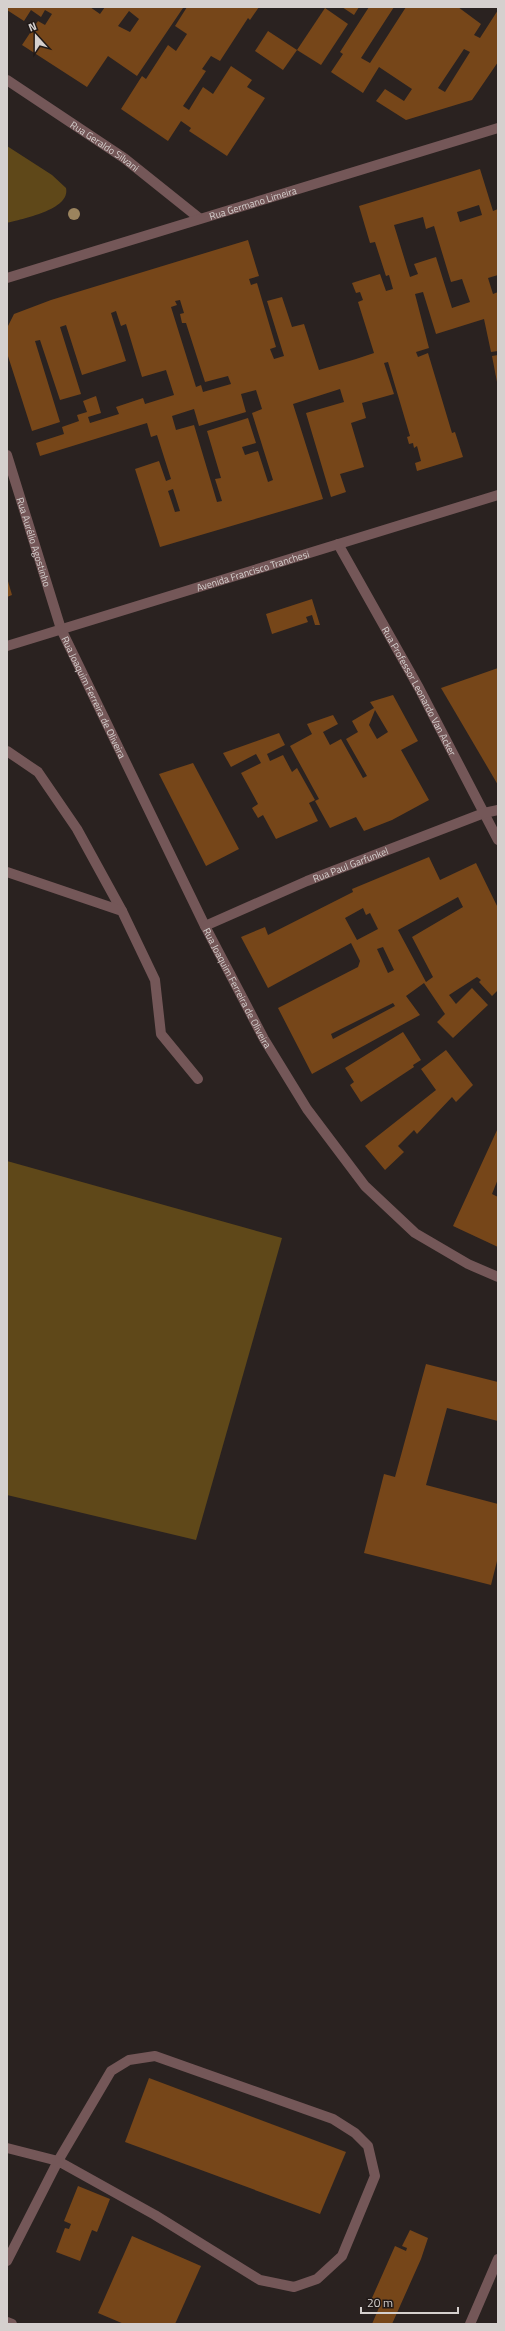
<svg xmlns="http://www.w3.org/2000/svg" width="505" height="2331" viewBox="0 0 505 2331" font-family="'Titillium Web',sans-serif">
<rect width="100%" height="100%" fill="#2a2220"/>
<!-- green -->
<g fill="#5f4819">
<path d="M7,146L52,175L66,188C71,210 21,219 7,223Z"/>
<path d="M7,1161L282,1238L196,1540L7,1495Z"/>
</g>
<!-- building -->
<g fill="#764619" fill-rule="evenodd">
<path d="M7,7H90L100,14L105,7L183,8L137,76L108,56L87,87L22,45L38,21L45,25L52,14L45,10L41,17L31,10L24,21L7,10ZM129,11L139,19L130,32L118,26Z"/>
<path d="M187,7H259L250,20L248,18L220,61L211,56L202,69L206,71L183,106L189,110L203,87L213,94L231,66L252,80L247,87L265,98L227,156L189,131L191,128L181,121L168,141L121,109L142,76L146,79L168,45L176,51L187,34L175,26Z"/>
<path d="M342,7H359L354,15Z"/>
<path d="M369,7H394L361,58L370,63L406,7H458L481,24L474,35L480,38L498,10V62L472,100L406,120L376,101L385,89L404,101L412,89L379,67L363,93L331,72L343,54L340,52ZM464,49L470,52L445,92L438,88Z"/>
<path d="M325,8L348,24L321,65L297,50Z"/>
<path d="M268,31L297,50L283,70L255,51Z"/>
<path d="M480,169L493,211L498,209V275L488,278L493,294L498,292V351L491,352L484,319L436,334L423,292L415,294L429,348L416,352L418,357L428,353L452,433L455,432L463,457L417,471L415,463L421,461L417,446L414,448L413,443L409,444L407,437L410,436L388,362L384,363L394,394L362,403L366,418L351,423L364,467L340,474L346,492L331,497L306,413L344,402L340,389L293,404L323,499L160,547L135,469L159,461L166,481L171,479L157,435L151,437L147,423L40,456L36,443L64,434L62,427L79,421L77,415L87,412L83,401L96,396L101,413L88,417L90,423L119,414L116,407L143,398L145,404L174,395L166,370L142,377L126,324L121,326L116,311L111,313L126,361L82,375L66,325L60,327L81,394L60,400L40,340L35,341L60,422L32,431L7,353V328L14,314L51,300L248,240L259,276L249,279L251,285L257,283L276,347L270,349L274,359L284,356L267,301L282,297L292,327L304,324L319,370L356,359L374,353L358,302L363,300L360,292L356,293L352,283L380,274L386,291L393,289L389,275L386,276L375,242L370,243L359,206ZM479,205L482,215L460,222L457,212ZM423,217L426,229L434,226L451,282L462,279L470,302L452,308L436,257L414,264L418,274L410,277L394,225ZM180,300L184,313L180,314L182,323H186L205,382L228,376L231,384L203,392L201,385L196,387L171,307L177,305L175,301ZM256,390L262,409L252,413L273,480L268,482L258,451L245,455L242,447L256,443L248,418L207,431L221,478L215,479L222,501L217,502L194,425L176,430L172,416L194,409L199,426L246,412L241,394ZM173,489L180,511L175,512L168,491Z"/>
<path d="M498,355V382H497L492,356Z"/>
<path d="M7,578L12,595L7,597Z"/>
<path d="M312,599L320,625H315L312,615L306,617L308,622L272,634L266,614Z"/>
<path d="M498,668V785L441,688Z"/>
<path d="M393,695L418,741L401,750L429,800L392,820L364,831L356,817L330,828L315,801L319,799L290,746L312,734L307,724L333,715L338,724L323,732L330,745L341,739L363,778L367,776L346,739L358,732L352,721L374,708L370,702ZM375,710L388,732L377,739L369,725Z"/>
<path d="M279,733L285,745L267,754L270,761L283,755L292,772L297,768L315,800L309,803L318,821L276,839L263,815L258,818L252,808L258,804L241,773L261,763L256,754L231,767L223,753Z"/>
<path d="M193,763L239,849L206,866L159,774Z"/>
<path d="M429,857L440,880L476,863L498,908V990L492,996L479,982L481,980L477,977L449,995L456,1004L472,988L488,1005L453,1038L437,1022L445,1014L424,983L406,996L420,1015L312,1074L278,1008L358,967L360,961L351,943L268,988L241,937L265,927L268,935L353,892L352,889ZM458,897L463,907L412,937L433,977L426,982L398,930ZM363,908L366,915L370,913L378,929L357,940L345,918ZM383,947L394,970L388,973L377,949ZM393,1003L395,1006L333,1039L331,1034Z"/>
<path d="M403,1032L421,1060L413,1065L414,1067L361,1102L350,1085L354,1082L345,1068Z"/>
<path d="M446,1050L473,1085L456,1102L452,1097L417,1134L414,1130L398,1146L404,1152L385,1170L365,1146L436,1090L421,1069Z"/>
<path d="M498,1128V1179L492,1194L498,1197V1247L453,1226Z"/>
<path d="M426,1364L498,1382V1421L447,1408L426,1485L498,1504V1557L491,1585L364,1553L384,1474L395,1477Z"/>
<path d="M149,2078L346,2152L320,2214L125,2142Z"/>
<path d="M78,2186L110,2199L97,2232L92,2230L80,2261L56,2252L65,2228L69,2229L71,2224L64,2221Z"/>
<path d="M410,2230L428,2238L421,2259L392,2324H372L381,2303L372,2298L395,2246L406,2251L407,2248L402,2246Z"/>
<path d="M132,2236L201,2266L175,2324H124L98,2313Z"/>
</g>
<g fill="none" stroke-linecap="round" stroke-linejoin="round">
<!-- minor -->
<g stroke="#745758" stroke-width="10">
<path id="s1" d="M7,80L124,158L199,218"/>
<path id="s2" d="M7,278L498,128"/>
<path id="s3" d="M7,455L61,629L205,926L264,1039L307,1109L365,1186L415,1233L468,1264L498,1277"/>
<path id="s4" d="M338,544L419,688L498,840"/>
<path id="s5" d="M7,646L498,495"/>
<path d="M7,751L38,772L77,829L122,911"/>
<path d="M7,872L122,911L155,980L161,1034L198,1079"/>
<path id="s6" d="M205,926L307,881L484,813L498,810"/>
<path d="M7,2148L58,2161L111,2071L129,2060L155,2056L333,2119L355,2133L368,2146L375,2176L342,2256L317,2279L294,2287L260,2280L155,2215L58,2161L7,2261"/>
<path d="M7,2322L12,2324"/>
<path d="M470,2324L498,2259"/>
</g>
</g>
<!-- trees -->
<circle fill="#9b845e" cx="74" cy="214" r="6"/>
<g text-anchor="middle" dominant-baseline="central" stroke-width="3.5" stroke-linejoin="round" paint-order="stroke">
<!-- street labels -->
<g font-size="10" fill="#d5d0ce" stroke="#201917">
<text stroke="none"><textPath href="#s1" startOffset="118">Rua Geraldo Silvani</textPath></text>
<text stroke="none"><textPath href="#s2" startOffset="257">Rua Germano Limeira</textPath></text>
<text stroke="none"><textPath href="#s3" startOffset="91">Rua Aurélio Agostinho</textPath></text>
<text stroke="none"><textPath href="#s5" startOffset="257">Avenida Francisco Tranchesi</textPath></text>
<text stroke="none"><textPath href="#s4" startOffset="168">Rua Professor Leonardo Van Acker</textPath></text>
<text stroke="none"><textPath href="#s3" startOffset="258">Rua Joaquim Ferreira de Oliveira</textPath></text>
<text stroke="none"><textPath href="#s6" startOffset="158">Rua Paul Garfunkel</textPath></text>
<text stroke="none"><textPath href="#s3" startOffset="582">Rua Joaquim Ferreira de Oliveira</textPath></text>
</g>
</g>
<!-- border -->
<rect width="505" height="2331" fill="none" stroke="#d5d0ce" stroke-width="16"/>
<!-- north arrow -->
<g transform="translate(36 36) rotate(339)" stroke="#201917" stroke-width="3" paint-order="stroke">
<path d="M0-3L7 15L0 10L-7 15Z" fill="#d5d0ce"/>
<text y="-6" font-size="11" font-weight="bold" text-anchor="middle" fill="#d5d0ce">N</text>
</g>
<!-- scale -->
<path d="M361 2307v6h97v-6" fill="none" stroke="#d5d0ce" stroke-width="2"/>
<text x="367" y="2307" font-size="12" fill="#d5d0ce" stroke="#201917" stroke-width="3" paint-order="stroke">20 m</text>
</svg>
